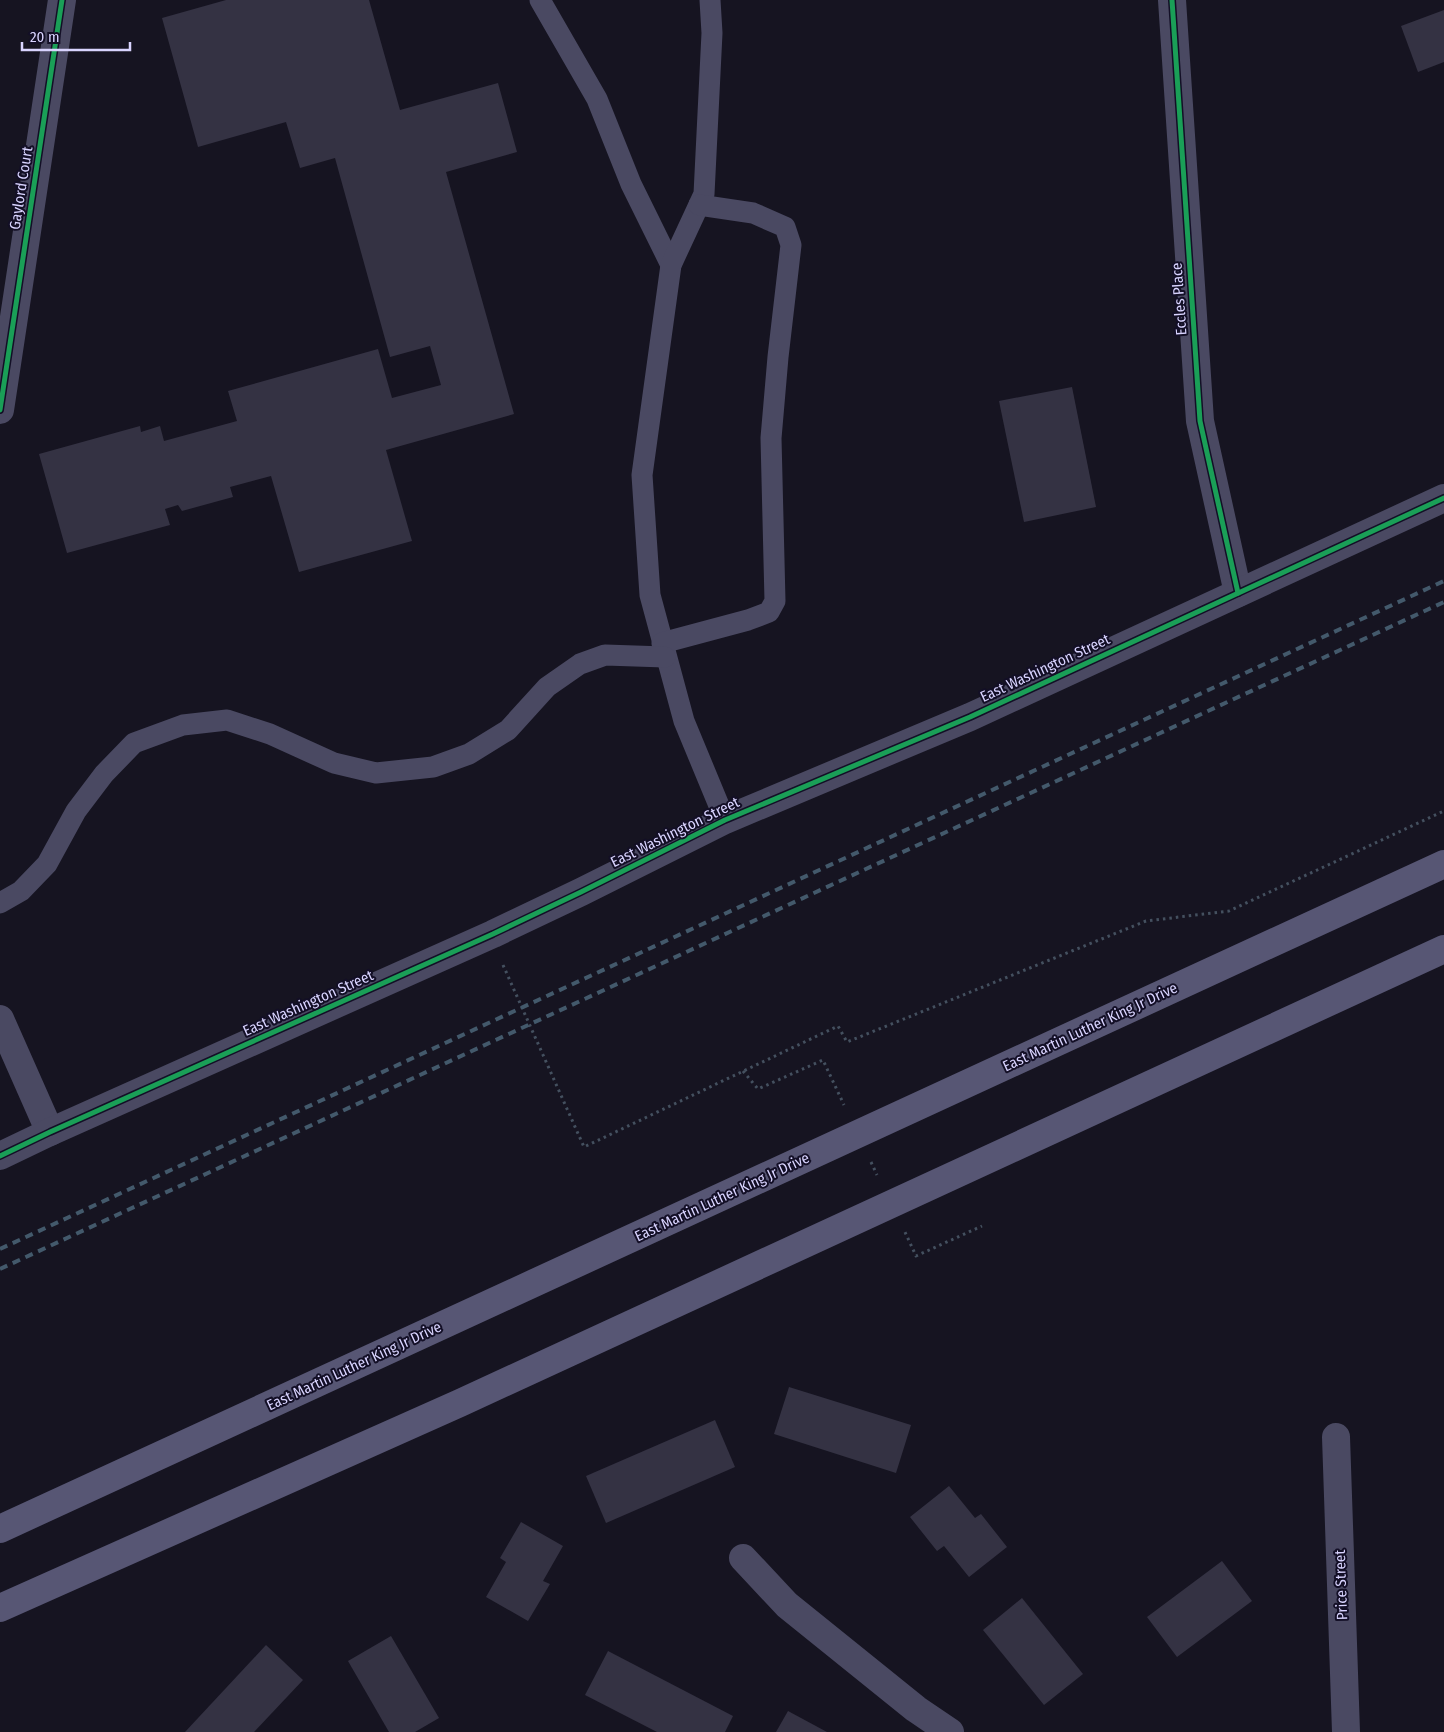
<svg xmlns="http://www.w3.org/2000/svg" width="1444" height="1732" viewBox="0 0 1444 1732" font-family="'Fira Sans Condensed',sans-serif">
<rect width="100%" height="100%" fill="#161421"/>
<!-- building -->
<g fill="#343243">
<path d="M226,0H369L400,110L498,83L517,152L446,172L514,414L386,450L412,541L299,572L271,476L230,487L233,497L182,511L178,505L165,509L170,525L67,553L39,454L140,426L141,432L160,426L164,441L237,421L228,391L378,349L392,398L441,385L430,346L390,357L335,158L300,168L286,122L198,147L162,18Z"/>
<path d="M1444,10V62L1418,72L1401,26Z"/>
<path d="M1072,387L1096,507L1024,522L999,401Z"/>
<path d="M789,1387L911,1425L896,1473L774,1434Z"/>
<path d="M715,1420L735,1467L606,1523L586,1476Z"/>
<path d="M949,1486L975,1518L981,1514L1007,1547L969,1577L944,1546L937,1551L910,1517Z"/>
<path d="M521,1522L563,1546L543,1581L550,1584L528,1621L486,1597L506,1562L500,1558Z"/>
<path d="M1222,1561L1252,1601L1177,1657L1147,1617Z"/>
<path d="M1022,1598L1083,1674L1044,1705L983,1630Z"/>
<path d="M391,1636L439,1718L415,1732H389L348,1661Z"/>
<path d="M266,1645L303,1680L254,1732H185Z"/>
<path d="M608,1651L733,1716L725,1732H657L585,1695Z"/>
<path d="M788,1711L827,1732H776Z"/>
</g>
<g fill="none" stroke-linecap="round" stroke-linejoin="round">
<!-- path -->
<g stroke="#44505f" stroke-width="3" stroke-dasharray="2.5 4" stroke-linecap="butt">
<path d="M503,965L584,1147L838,1026L847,1042L1146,921L1229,911L1444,811"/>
<path d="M743,1071L758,1089L823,1060L844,1105"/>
<path d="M871,1162L877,1175"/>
<path d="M905,1232L916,1256L982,1226"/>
</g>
<!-- service -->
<g stroke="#4a4962" stroke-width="21">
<path d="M540,0L597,99L631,184L671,265"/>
<path d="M710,0L712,33L704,194L671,265L642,475L650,595L684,721L725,820"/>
<path d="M662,643L748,620L769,612L775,601L771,438L778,357L791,245L785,227L753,213L699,205"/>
<path d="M0,903L21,891L47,864L76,811L104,774L134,743L183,725L227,720L270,734L334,763L376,773L433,767L469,754L508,730L547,687L580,664L605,655L665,657"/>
</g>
<!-- minor -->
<g stroke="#4a4962" stroke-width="28">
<path d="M1172,0L1200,421L1238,593"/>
<path d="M0,410L62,0"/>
<path d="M0,1019L50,1132"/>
<path d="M1336,1437L1346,1732"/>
<path d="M743,1558L787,1605L916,1709L950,1732"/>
</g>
<!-- tertiary -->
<path stroke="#4a4962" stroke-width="28" d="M0,1156L50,1132L493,934L581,892L725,820L970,717L1444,498"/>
<!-- secondary -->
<g stroke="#575674" stroke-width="28">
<path d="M0,1529L1444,864"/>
<path d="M0,1608L460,1403L1444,949"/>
</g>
<!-- rail -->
<g stroke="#43596b" stroke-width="4" stroke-dasharray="8 6" stroke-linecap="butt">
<path d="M0,1249L1444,581"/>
<path d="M0,1269L1444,602"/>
</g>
<defs>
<g id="cycleway">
<path d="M1172,0L1200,421L1238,593"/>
<path d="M0,410L62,0"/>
<path d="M0,1156L50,1132L493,934L581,892L725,820L970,717L1444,498"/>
</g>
</defs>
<!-- cycleway casing -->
<use href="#cycleway" stroke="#130f26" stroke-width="8"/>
<!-- cycleway -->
<use href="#cycleway" stroke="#1a9f57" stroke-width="5"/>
</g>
<g text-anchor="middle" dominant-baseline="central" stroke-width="4" stroke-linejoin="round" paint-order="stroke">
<!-- street labels -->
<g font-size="15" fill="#d9d4ff" stroke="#130f26">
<text transform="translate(21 188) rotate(-81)">Gaylord Court</text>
<text transform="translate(1179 299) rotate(-94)">Eccles Place</text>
<text transform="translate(1045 668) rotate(-25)">East Washington Street</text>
<text transform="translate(675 832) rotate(-26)">East Washington Street</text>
<text transform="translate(308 1003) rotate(-24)">East Washington Street</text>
<text transform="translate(1090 1027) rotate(-25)">East Martin Luther King Jr Drive</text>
<text transform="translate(722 1197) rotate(-25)">East Martin Luther King Jr Drive</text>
<text transform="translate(354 1366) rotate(-25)">East Martin Luther King Jr Drive</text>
<text transform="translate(1341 1585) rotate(-92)">Price Street</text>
</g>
</g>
<!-- scale -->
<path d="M22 42v8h108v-8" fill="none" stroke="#d9d4ff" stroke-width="2.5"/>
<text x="30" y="42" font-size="15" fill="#d9d4ff" stroke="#130f26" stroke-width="4" paint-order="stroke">20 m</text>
</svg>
